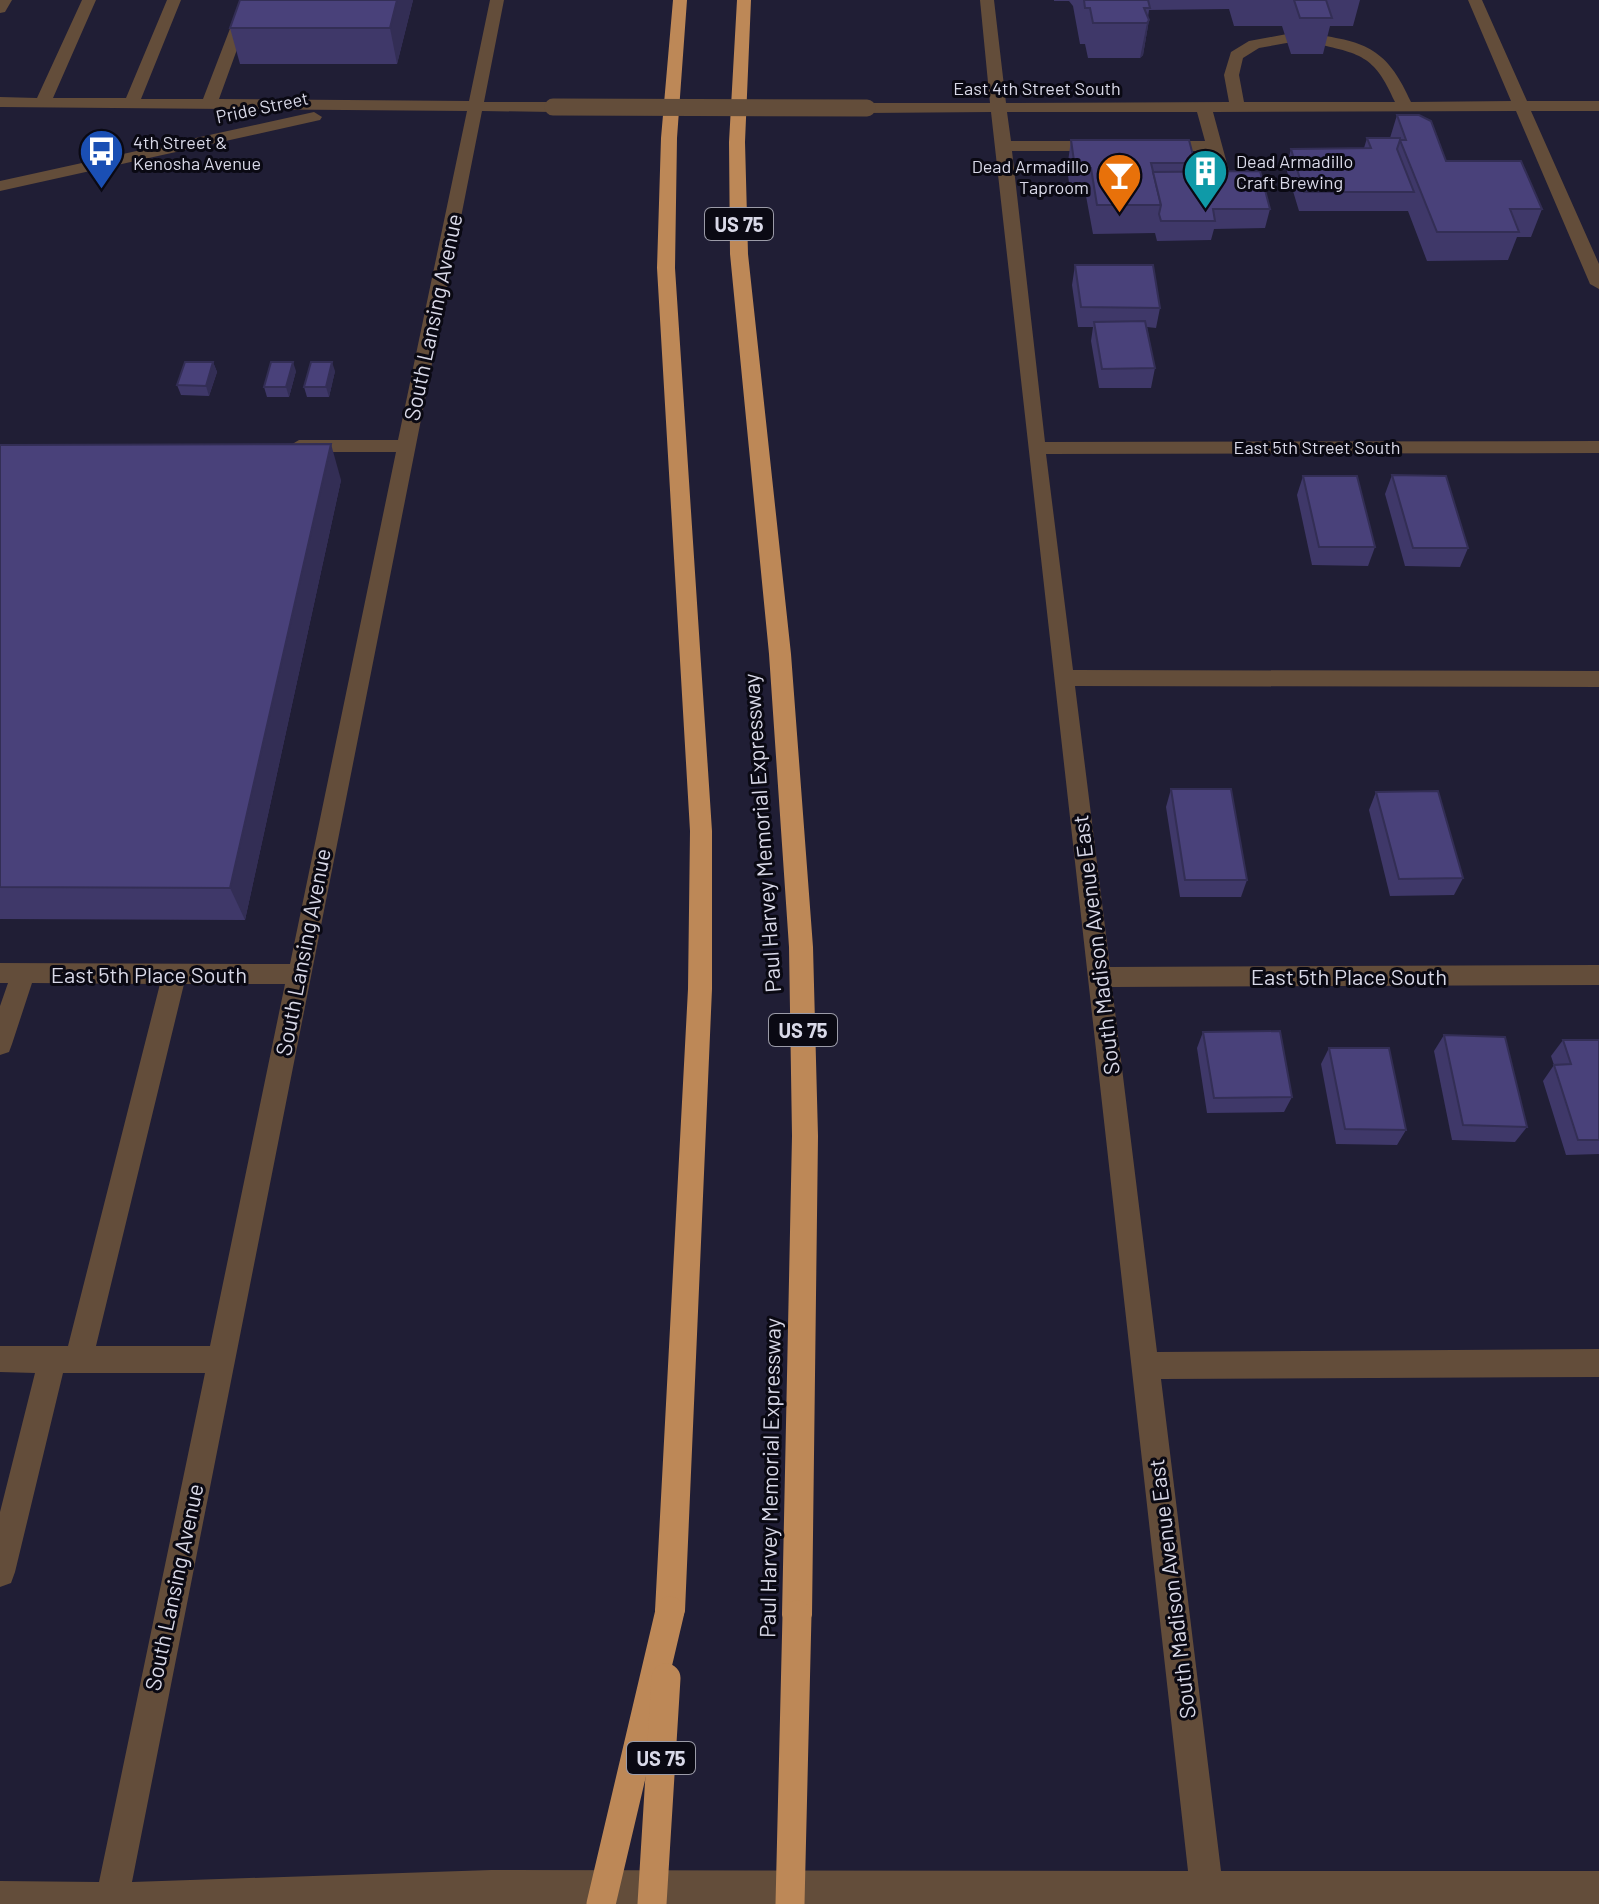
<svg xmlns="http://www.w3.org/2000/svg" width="1599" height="1904" viewBox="0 0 1599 1904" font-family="Barlow,sans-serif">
<rect width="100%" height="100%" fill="#201e35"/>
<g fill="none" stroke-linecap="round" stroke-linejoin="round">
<!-- minor -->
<g fill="#634d3a" fill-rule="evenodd">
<path d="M0,0H12L5,12L0,13Z"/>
<path d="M82,0H96L53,98H126L167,0H181L141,99H203L241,0H255L219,99L469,101L490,0H504L484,102H553L561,107L553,112L482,111L132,1882L491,1870L1188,1871L991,112L867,113L859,108L867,103H990L980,0H994L1006,103L1229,102L1224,75L1231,52L1249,41L1287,34L1295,39L1292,42L1259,48L1243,58L1239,75L1244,102H1395C1374,54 1360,54 1313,43L1310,40L1318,35C1370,42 1389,53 1411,102L1511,101L1468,0H1482L1527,101H1599V111H1531L1599,264V289L1590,284L1516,111L1213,112L1232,182L1224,187L1216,182L1207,151H1159L1151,146L1159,141H1205L1197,112H1007L1011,141H1102L1110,146L1102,151H1012L1045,442L1599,441V453L1046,454L1073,670L1599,671V687L1075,686L1110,967L1599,965V985L1112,987L1157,1352L1599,1349V1377L1161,1379L1221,1871H1599V1904H0V1881L99,1882L205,1373H63L15,1572L11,1583L0,1587V1512L35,1373L0,1372V1346H68L160,984L32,983L12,1044L9,1052L0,1055V1006L8,983H0V963L290,964L396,452H299L289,446L299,440H398L467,111L0,107V97L37,98ZM184,984H285L210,1346H96Z"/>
<path d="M314,112L322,117L320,120L0,191V181Z"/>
</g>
<!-- highway -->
<g fill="#bd8857" fill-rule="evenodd">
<path d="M673,0H687L677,138L675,268L712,831V989L685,1611L681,1622L670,1626L659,1622L655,1611L688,989L690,831L657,268L661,138Z"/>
<path d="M737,0H751L745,142L748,254L791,654L813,947L818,1136L812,1615L808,1626L797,1630L786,1626L782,1615L792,1136L789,947L769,654L730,254L729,142Z"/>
</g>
<!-- minor-bridge -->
<path stroke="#634d3a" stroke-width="17" d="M553,107L867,108"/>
<!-- highway-bridge -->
<g stroke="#bd8857" stroke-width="29">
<path d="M601,1904L670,1611"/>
<path d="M652,1904L666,1678"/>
<path d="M790,1904L797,1615"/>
</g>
</g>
<!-- wall -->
<g fill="#3f3869">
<path d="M413,0L397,64H240L230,28Z"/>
<path d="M1054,0H1360L1353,26H1330L1323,54H1291L1282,26H1234L1229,9L1149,10L1148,17L1149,20L1143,55L1140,58H1088L1085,44H1080L1073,6L1069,1H1054Z"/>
<path d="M1397,115L1446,161L1542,209L1531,237H1517L1508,260L1427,261L1408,211H1299L1286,168L1291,149L1364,148L1367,138H1390Z"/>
<path d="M1071,140L1195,163L1193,172L1270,209L1265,228L1214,229L1211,240L1157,241L1155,233L1093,234L1086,196H1071L1067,169Z"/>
<path d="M1075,265L1160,308L1156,328L1147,327L1155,368L1151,388H1099L1091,341L1093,327H1078L1072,285Z"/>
<path d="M213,362L217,372L209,396L181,395L177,385Z"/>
<path d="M296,371L289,397H267L264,387Z"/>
<path d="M335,371L329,397H307L304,387Z"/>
<path d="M0,445L341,480L245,920L0,919Z"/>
<path d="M1392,475L1468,548L1460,567L1405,566L1385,494Z"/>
<path d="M1303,476L1375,547L1368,566L1312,565L1297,495Z"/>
<path d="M1171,789L1247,880L1241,897H1180L1166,807Z"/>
<path d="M1376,792L1463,878L1454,895L1390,896L1369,810Z"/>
<path d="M1203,1032L1292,1097L1284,1112L1207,1113L1197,1048Z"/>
<path d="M1444,1035L1527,1127L1515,1142L1452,1140L1434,1051Z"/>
<path d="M1563,1040H1599V1154L1566,1155L1543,1081L1554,1065L1551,1056Z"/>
<path d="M1329,1048L1406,1130L1397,1145L1336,1144L1321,1064Z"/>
</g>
<!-- shaded-wall -->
<g fill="#332e55">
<path d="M397,0H413L397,64L390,28Z"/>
<path d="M1149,20L1143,55L1140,58L1147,23Z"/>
<path d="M213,362L217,372L209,396L206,386Z"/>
<path d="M293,362L296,371L289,397L286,387Z"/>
<path d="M332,362L335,371L329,397L326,387Z"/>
<path d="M331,444L341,480L245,920L230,888Z"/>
</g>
<!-- building -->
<g fill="#49417a" stroke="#332e55" stroke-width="2">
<path d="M240,0H397L390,28H230Z"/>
<path d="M1084,0H1148L1150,8H1144L1149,20L1147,23H1093L1090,8H1085Z"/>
<path d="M1294,0H1326L1332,18H1300Z"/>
<path d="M1397,115H1419L1431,121L1446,161H1521L1542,209H1510L1519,232H1437L1400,140H1406Z"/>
<path d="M1367,138H1400V140L1397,149L1414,192H1304L1291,149L1371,148Z"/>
<path d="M1071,140H1189L1195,163H1151L1161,205H1097L1091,168H1075Z"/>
<path d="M1260,171L1270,209H1213L1215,221H1161L1159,214L1161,205L1153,172Z"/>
<path d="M1075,265H1153L1160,308L1081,307Z"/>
<path d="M1145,321L1155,368L1102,369L1094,322Z"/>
<path d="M185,362H213L206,386L177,385Z"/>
<path d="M271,362H293L286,387H264Z"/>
<path d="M311,362H332L326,387H304Z"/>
<path d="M331,444L230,888L0,887V445Z"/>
<path d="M1392,475L1446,476L1468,548H1413Z"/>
<path d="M1303,476H1357L1375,547H1319Z"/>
<path d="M1171,789H1231L1247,880H1185Z"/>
<path d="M1438,791L1463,878L1399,879L1376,792Z"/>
<path d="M1280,1031L1292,1097L1214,1098L1203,1032Z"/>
<path d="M1444,1035L1505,1037L1527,1127L1463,1125Z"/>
<path d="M1563,1040H1599V1140H1578L1554,1065L1571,1064Z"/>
<path d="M1329,1048H1389L1406,1130L1345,1129Z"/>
</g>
<!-- icons -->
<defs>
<symbol id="bus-pin" viewBox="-11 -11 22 30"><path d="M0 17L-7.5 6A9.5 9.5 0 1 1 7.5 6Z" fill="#1a4fb4" stroke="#0a0913"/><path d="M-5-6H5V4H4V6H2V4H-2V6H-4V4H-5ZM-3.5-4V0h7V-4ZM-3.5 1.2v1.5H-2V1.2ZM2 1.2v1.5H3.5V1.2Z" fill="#fff"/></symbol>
<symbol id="building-pin" viewBox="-11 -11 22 30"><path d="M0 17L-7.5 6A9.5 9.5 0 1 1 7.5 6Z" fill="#0f9aa8" stroke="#0a0913"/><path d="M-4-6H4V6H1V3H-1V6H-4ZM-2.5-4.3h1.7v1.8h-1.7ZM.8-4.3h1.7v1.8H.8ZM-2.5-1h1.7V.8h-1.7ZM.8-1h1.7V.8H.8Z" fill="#fff"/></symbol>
<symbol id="bar-pin" viewBox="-11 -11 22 30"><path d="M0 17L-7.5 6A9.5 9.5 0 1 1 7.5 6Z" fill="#e8710a" stroke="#0a0913"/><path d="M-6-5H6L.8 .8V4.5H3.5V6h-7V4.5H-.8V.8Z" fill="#fff"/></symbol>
</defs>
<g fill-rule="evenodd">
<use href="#bus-pin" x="76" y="126" width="51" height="69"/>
<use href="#building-pin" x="1180" y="146" width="51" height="69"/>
<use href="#bar-pin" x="1094" y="150" width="51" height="69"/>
</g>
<g text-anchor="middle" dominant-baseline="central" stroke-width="6" stroke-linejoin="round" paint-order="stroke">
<!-- far-street labels -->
<g font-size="18" fill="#d9d9e8" stroke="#0a0913">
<text x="1037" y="88">East 4th Street South</text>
<text transform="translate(262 107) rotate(-12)">Pride Street</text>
<text x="1317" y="447">East 5th Street South</text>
</g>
<!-- far-poi labels -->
<g font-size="18" fill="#d9d9e8" stroke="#0a0913" text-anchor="start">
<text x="133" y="142">4th Street &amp;<tspan x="133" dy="21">Kenosha Avenue</tspan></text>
<text x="1236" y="161">Dead Armadillo<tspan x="1236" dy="21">Craft Brewing</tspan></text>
<text x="1089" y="166" text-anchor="end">Dead Armadillo<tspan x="1089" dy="21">Taproom</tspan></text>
</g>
<!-- shield labels -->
<g fill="#0a0913" stroke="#9b9ba8" stroke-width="2">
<rect x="705" y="208" width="68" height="32" rx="6"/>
<rect x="769" y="1014" width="68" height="32" rx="6"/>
<rect x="627" y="1742" width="68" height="32" rx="6"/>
</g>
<g font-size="20" font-weight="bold" fill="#d9d9e8">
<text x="739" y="224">US 75</text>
<text x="803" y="1030">US 75</text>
<text x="661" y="1758">US 75</text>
</g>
<!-- street labels -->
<g font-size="22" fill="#d9d9e8" stroke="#0a0913">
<text transform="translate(432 317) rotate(-78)">South Lansing Avenue</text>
<text transform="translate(761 833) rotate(-94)">Paul Harvey Memorial Expressway</text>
<text transform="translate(1095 945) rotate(-97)">South Madison Avenue East</text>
<text transform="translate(302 952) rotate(-79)">South Lansing Avenue</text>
<text x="149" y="974">East 5th Place South</text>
<text x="1349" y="976">East 5th Place South</text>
<text transform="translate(769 1478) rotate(-89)">Paul Harvey Memorial Expressway</text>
<text transform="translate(173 1587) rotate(-78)">South Lansing Avenue</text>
<text transform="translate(1171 1589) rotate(-97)">South Madison Avenue East</text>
</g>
</g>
</svg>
